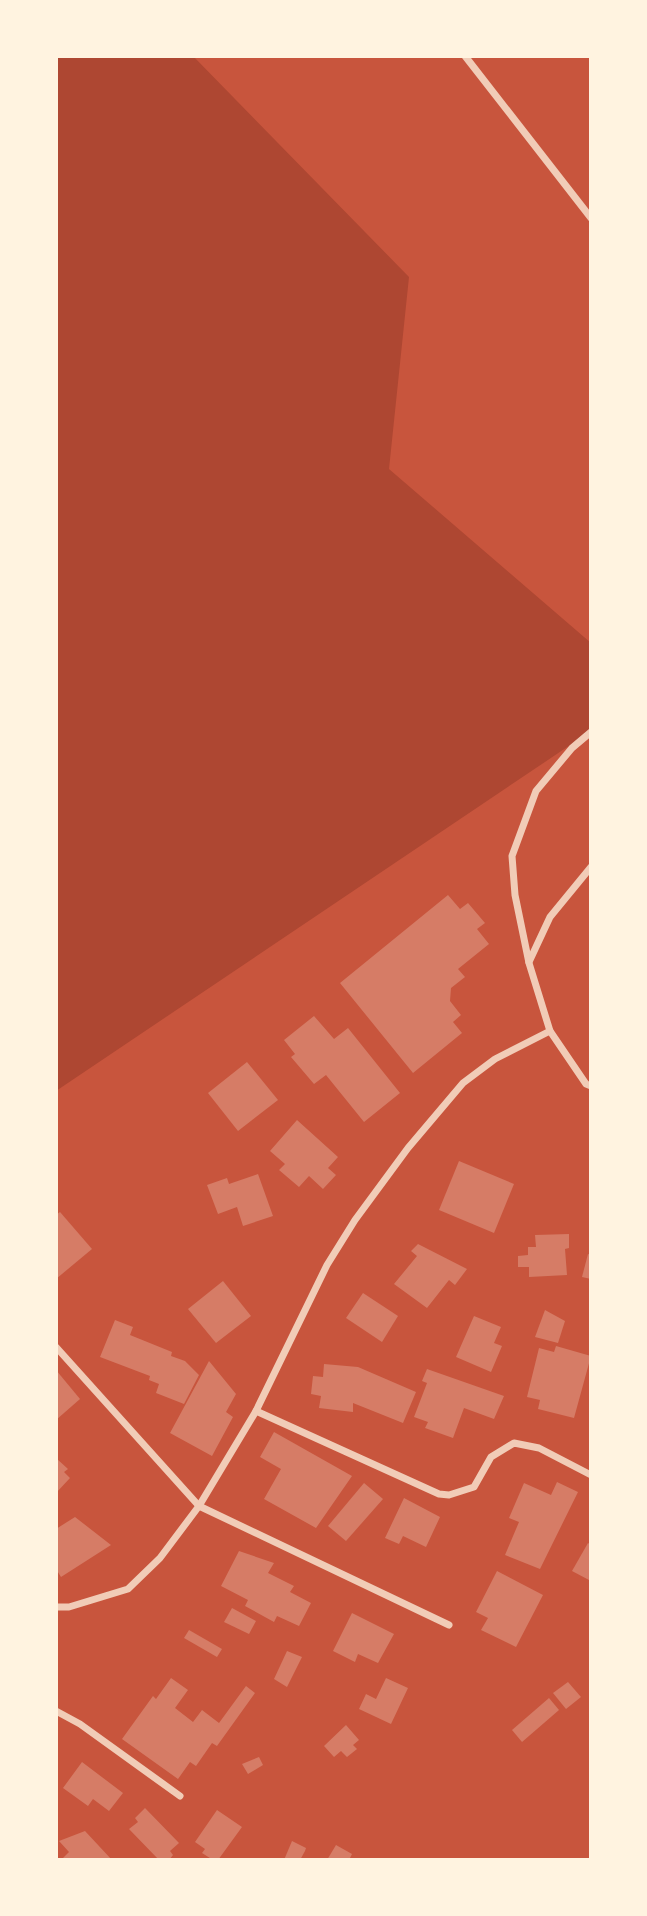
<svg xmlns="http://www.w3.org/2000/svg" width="647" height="1916" viewBox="0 0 647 1916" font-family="'Archivo Narrow',sans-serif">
<rect width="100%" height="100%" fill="#c8553d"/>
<!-- green -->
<path fill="#ae4732" d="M56,56H193L409,277L389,469L591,643V731L56,1091Z"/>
<!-- building -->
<g fill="#d67c66">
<path d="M448,895L460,909L468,903L485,923L477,929L489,944L458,969L465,977L451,988L450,1001L461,1015L453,1022L462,1033L413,1073L340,983Z"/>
<path d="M314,1016L334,1039L348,1028L400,1093L364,1122L326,1075L314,1084L291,1057L295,1054L284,1040Z"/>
<path d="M247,1062L278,1100L238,1131L208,1093Z"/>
<path d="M297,1120L338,1157L328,1168L336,1175L323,1189L309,1176L299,1187L279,1170L285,1164L270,1151Z"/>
<path d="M459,1161L514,1184L494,1233L439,1210Z"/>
<path d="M258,1174L273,1216L243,1226L237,1207L218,1214L207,1185L227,1178L229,1184Z"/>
<path d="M60,1212L92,1249L56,1279V1215Z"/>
<path d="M569,1234V1248L565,1249L567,1275L529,1277V1267H518V1256L528,1255V1247H536L535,1235Z"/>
<path d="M418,1244L467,1269L455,1285L449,1280L427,1308L394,1284L417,1256L411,1251Z"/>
<path d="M588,1254L591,1255V1279L582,1277Z"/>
<path d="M223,1281L251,1316L216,1343L188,1309Z"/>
<path d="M363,1293L398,1316L382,1342L346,1318Z"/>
<path d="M545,1310L565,1321L558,1343L535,1337Z"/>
<path d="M474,1316L501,1327L494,1343L502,1346L491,1372L456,1357Z"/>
<path d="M115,1320L133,1327L130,1335L172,1352L171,1356L185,1361L199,1375L184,1404L156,1393L159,1384L149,1380L150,1376L100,1357Z"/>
<path d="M556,1346L591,1356L574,1418L538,1409L540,1400L527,1397L539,1348L554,1352Z"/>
<path d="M209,1361L236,1394L226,1412L233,1417L212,1456L170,1433Z"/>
<path d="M324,1364L358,1367L416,1392L403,1423L353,1403V1412L319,1408L321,1396L311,1394L313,1376L323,1377Z"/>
<path d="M427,1369L504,1396L494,1419L464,1408L453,1438L425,1428L428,1422L414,1417L427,1383L422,1381Z"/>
<path d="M56,1370L80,1399L56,1420Z"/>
<path d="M274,1432L352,1476L316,1528L264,1499L281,1469L260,1457Z"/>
<path d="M56,1458L68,1469L64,1472L70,1478L56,1493Z"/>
<path d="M557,1482L578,1492L540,1569L505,1555L519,1522L509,1518L524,1483L551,1495Z"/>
<path d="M364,1483L383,1499L346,1541L328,1526Z"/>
<path d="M404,1498L440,1517L426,1547L403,1536L399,1544L385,1538Z"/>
<path d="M75,1517L111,1545L61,1577L56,1569V1529Z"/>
<path d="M588,1543L591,1545L589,1580L572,1571Z"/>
<path d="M239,1551L274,1563L268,1573L294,1586L290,1592L311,1603L299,1626L277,1616L274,1622L245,1606L248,1600L221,1586Z"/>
<path d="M497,1571L543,1595L516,1647L481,1630L488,1618L476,1612Z"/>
<path d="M232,1608L256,1621L249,1634L224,1622Z"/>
<path d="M352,1613L394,1634L378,1663L358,1654L355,1662L333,1651Z"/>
<path d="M189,1630L222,1649L217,1657L184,1638Z"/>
<path d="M287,1651L302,1657L287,1687L274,1679Z"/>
<path d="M171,1678L188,1690L175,1708L193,1722L202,1710L219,1723L246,1686L255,1693L217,1746L212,1743L196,1766L190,1762L178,1779L122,1739L153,1696L156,1699Z"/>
<path d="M386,1678L408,1688L391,1724L359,1709L366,1694L376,1699Z"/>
<path d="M568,1682L581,1697L566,1709L553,1693Z"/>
<path d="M549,1698L559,1710L522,1742L512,1730Z"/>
<path d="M346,1725L359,1740L353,1745L357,1749L347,1757L341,1751L334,1757L324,1746Z"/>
<path d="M259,1757L263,1765L248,1774L242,1764Z"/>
<path d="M82,1762L123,1793L109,1811L93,1799L88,1806L63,1788Z"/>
<path d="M145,1808L179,1843L170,1851L173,1855L169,1860H159L129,1829L138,1822L135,1818Z"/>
<path d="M217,1810L242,1827L218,1860H213L202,1853L205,1849L195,1842Z"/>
<path d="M85,1831L112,1860H61L69,1852L59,1841Z"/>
<path d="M292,1841L306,1848L305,1851L300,1860H284Z"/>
<path d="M336,1845L352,1854L349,1860H327Z"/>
</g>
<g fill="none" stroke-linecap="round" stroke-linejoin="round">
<!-- minor -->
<g stroke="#f1ccb7" stroke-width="7">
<path d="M465,56L591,218"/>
<path d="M591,732L572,748L536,791L512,856L515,895L529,963L550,1031L586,1084L591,1086"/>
<path d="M529,962L550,917L591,867"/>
<path d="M56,1347L199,1506L449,1625"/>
<path d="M256,1411L439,1494L449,1495L474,1487L491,1457L514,1443L539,1448L591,1475"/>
<path d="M56,1607H69L128,1589L160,1558L199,1506L256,1411L327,1265L355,1220L408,1148L463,1083L495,1059L550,1031"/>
<path d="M56,1711L80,1724L180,1796"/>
</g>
</g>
<!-- border -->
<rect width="647" height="1916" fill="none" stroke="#fff3e0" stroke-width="116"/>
</svg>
